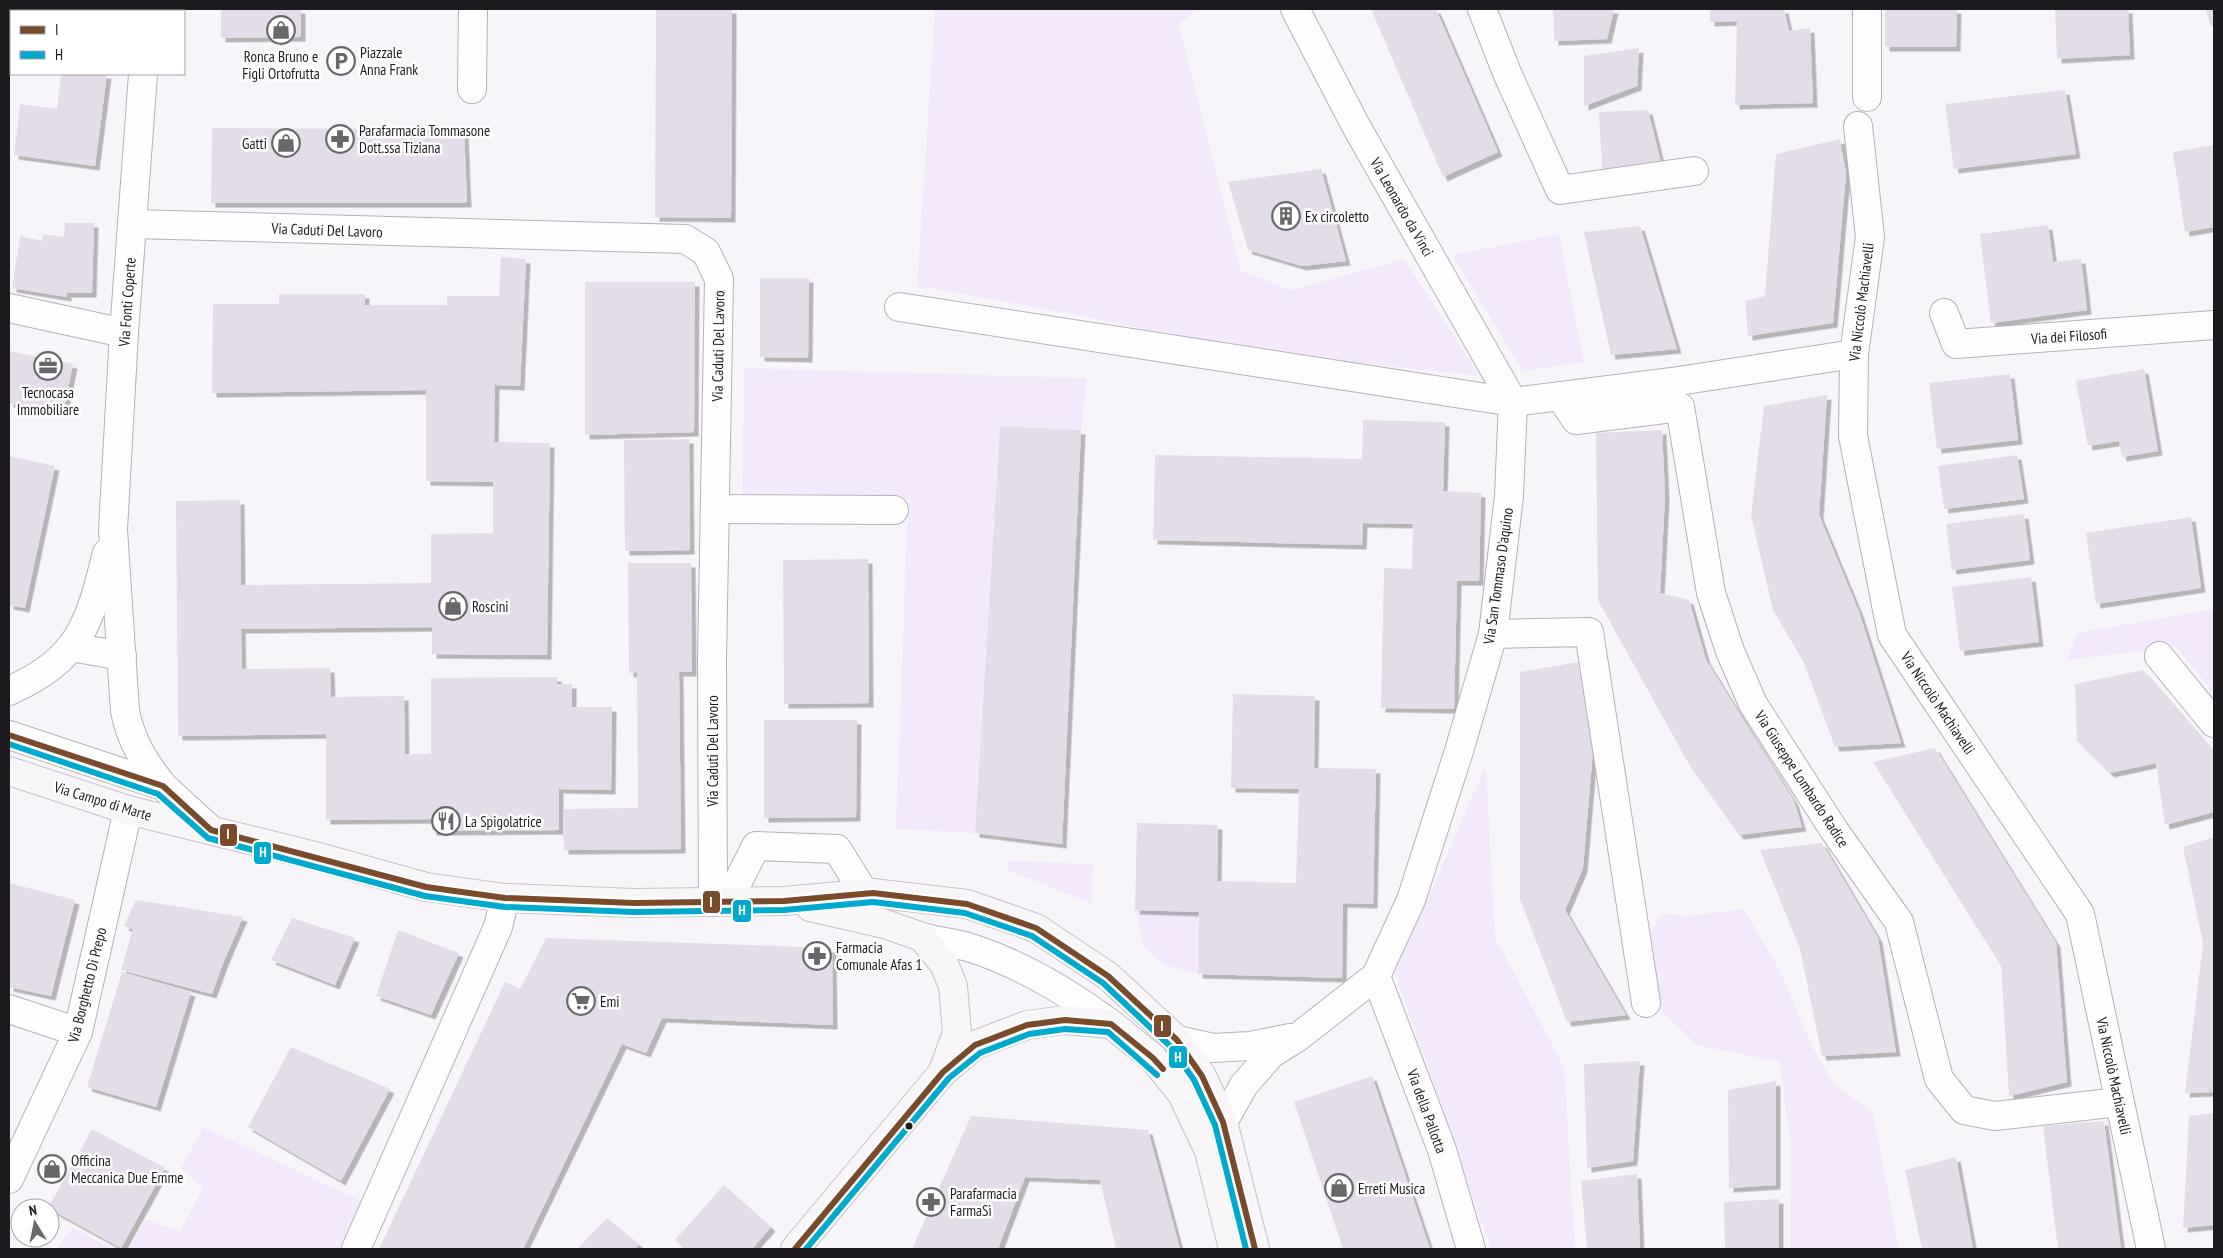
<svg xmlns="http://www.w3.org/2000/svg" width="2223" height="1258" viewBox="0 0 2223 1258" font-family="'PT Sans Narrow',sans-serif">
<defs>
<filter id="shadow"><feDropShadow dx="4.5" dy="4.5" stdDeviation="0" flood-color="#0004"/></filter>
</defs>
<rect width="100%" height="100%" fill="#f8f5fa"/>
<!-- green -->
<g fill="#f4e9fc">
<path d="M935,9H1196L1179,25L1241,271L1291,290L1404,259L1480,376L1257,352L1082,316L917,286Z"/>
<path d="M1559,234L1584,362L1523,371L1452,255Z"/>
<path d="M744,368L1087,378L1081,430L1000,426L975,833L896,829L908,500H742Z"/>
<path d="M2214,609V693L2176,647L2067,660L2077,633Z"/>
<path d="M1486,765L1495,937L1564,1067L1575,1249H1493L1490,1247L1395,973Z"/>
<path d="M1008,861L1093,864L1091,903L1007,870Z"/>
<path d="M1744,909L1779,969L1812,1046L1834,1084L1873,1113L1899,1249H1790L1791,1143L1779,1062L1697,1045L1662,1011L1650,933L1663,913L1687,916Z"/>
<path d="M1135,910L1199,912L1198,974L1164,965L1144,947Z"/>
<path d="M203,1127L364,1202L344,1249H129L146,1219L180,1232L203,1188L181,1168Z"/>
<path d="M73,1227L112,1249H56Z"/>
</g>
<!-- building -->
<g fill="#e4dde9" filter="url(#shadow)">
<rect x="52" y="9" width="64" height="2"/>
<path d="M221,9H301V37L221,38Z"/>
<path d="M656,9H732L731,218L655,217Z"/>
<path d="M1371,9H1436L1498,152L1443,177Z"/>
<path d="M1553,9H1614L1607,39L1554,41Z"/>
<path d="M1710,9H1784L1789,31L1810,28L1813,103L1735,105L1737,21L1710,22Z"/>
<path d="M1885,9H1957L1956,47H1885Z"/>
<path d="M2055,9H2128L2130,55L2057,59Z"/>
<path d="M2206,9H2214V26H2210Z"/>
<path d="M1639,48L1637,86L1584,106V56Z"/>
<path d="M61,74H107L95,166L14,155L20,104L57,109Z"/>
<path d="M2065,90L2076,154L1954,169L1945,104Z"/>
<path d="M1648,110L1662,167L1602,169L1599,112Z"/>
<path d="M212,128L464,129L467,203H211Z"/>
<path d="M1840,139L1846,174L1833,323L1748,336L1745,301L1765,296L1776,154Z"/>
<path d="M2214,145V227L2185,232L2173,152Z"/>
<path d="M1321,169L1346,261L1302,266L1248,250L1228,182Z"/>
<path d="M65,223H94L92,293H67V297L12,288L20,236L42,241L43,234L64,237Z"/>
<path d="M2048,225L2053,262L2081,259L2087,310L1991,323L1980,234Z"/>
<path d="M1640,226L1677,349L1611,355L1584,232Z"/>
<path d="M501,257L526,259L520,386L495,385L494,442L550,443L547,655L432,654V627L241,629L242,669L330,668L331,697L404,696L405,754H431V678L557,677V684H572V707H612L611,790L559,789V830L432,831V819L326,820V734L178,736L176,501L240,500L241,585L431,583V534L493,533V482L426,481V390L212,393L213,304H279V294H365V305H447V296H499Z"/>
<path d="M760,278H809L808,358L760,357Z"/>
<path d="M585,282H695L694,432L585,435Z"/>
<path d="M9,351L73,364L63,413L9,403Z"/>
<path d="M2144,369L2158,451L2122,457L2119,441L2088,446L2076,381Z"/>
<path d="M2010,374L2018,440L1937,449L1929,383Z"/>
<path d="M1827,395L1819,515L1859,612L1901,743L1835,747L1804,663L1773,610L1751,515L1764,406Z"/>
<path d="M1363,420L1445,422L1443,491L1481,493L1479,581H1457L1454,709L1381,708L1384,568L1412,569L1413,524L1363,523L1362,545L1153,540L1155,455L1362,459Z"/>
<path d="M1000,426L1081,430L1062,844L975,833Z"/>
<path d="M1662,430L1665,496L1660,593L1689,600L1706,660L1794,801L1802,827L1739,835L1691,768L1598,600L1596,433Z"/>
<path d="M689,439L690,550L625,551L624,440Z"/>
<path d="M2017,455L2024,499L1944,509L1938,466Z"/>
<path d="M9,456L55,466L25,608L9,605Z"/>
<path d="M2024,514L2030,560L1952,570L1946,524Z"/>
<path d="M2191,517L2201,588L2096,604L2086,533Z"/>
<path d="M868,559L869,703L784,704L783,560Z"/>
<path d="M628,563H691L692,672H679L681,849L564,850L563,809L638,808L637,672L629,673Z"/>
<path d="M2031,577L2039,642L1960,651L1952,587Z"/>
<path d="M1579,662L1593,750L1583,868L1565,910L1626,1015L1567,1022L1520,899V672Z"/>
<path d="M2143,670L2214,752V812L2165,825L2156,763L2110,773L2077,741L2075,684Z"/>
<path d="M1233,694L1315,696L1314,768L1376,769L1373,904L1343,903L1342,978L1198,974L1199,912L1135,910L1137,823L1218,825L1217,881L1296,883L1299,789L1231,788Z"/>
<path d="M764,720H857L856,817L764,818Z"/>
<path d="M1935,748L2056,943L2067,1082L2009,1096L2001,966L1873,762Z"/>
<path d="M2214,837V1092L2185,1093L2203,943L2183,847Z"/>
<path d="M1822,843L1878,938L1896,1052L1822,1056L1800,949L1760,850Z"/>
<path d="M9,883L75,900L51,996L9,987Z"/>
<path d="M136,900L243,917L224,961L212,994L121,970L133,929L124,926Z"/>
<path d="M292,918L355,938L335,985L271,960Z"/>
<path d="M398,930L459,953L431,1015L376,996Z"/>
<path d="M546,938L832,948L833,1025L662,1018L646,1053L622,1044L523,1249H379L505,982L520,989Z"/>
<path d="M122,972L191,992L156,1107L87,1087Z"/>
<path d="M291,1047L390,1089L341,1181L248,1127Z"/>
<path d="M1640,1061L1633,1161L1587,1168L1584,1064Z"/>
<path d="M1372,1076L1430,1249H1343L1294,1102Z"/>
<path d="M1776,1081V1185L1729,1188L1728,1090Z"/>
<path d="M2214,1113V1225L2183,1228L2189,1116Z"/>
<path d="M971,1116L1148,1130L1180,1249H1116L1100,1180L1025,1177L998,1249H912Z"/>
<path d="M2104,1121L2121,1249H2058L2043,1126Z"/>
<path d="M92,1129L165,1168L121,1248L48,1208Z"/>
<path d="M1956,1157L1973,1249H1922L1905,1170Z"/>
<path d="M1637,1174L1640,1249H1587L1581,1181Z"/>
<path d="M724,1185L771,1227L752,1249H685L675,1240Z"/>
<path d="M1779,1199V1249H1725L1724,1202Z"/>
<path d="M607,1218L639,1244L635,1249H577Z"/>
</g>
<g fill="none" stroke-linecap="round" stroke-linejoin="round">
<defs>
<g id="minor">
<path d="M1295,9L1356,126L1513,402"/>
<path d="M1482,9L1507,73L1560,190L1694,171"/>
<path d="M147,11V9"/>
<path d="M143,74L124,333L113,530L125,711C131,741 144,762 163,786"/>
<path d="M472,89L473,9"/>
<path d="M1867,97V9"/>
<path d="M1858,126L1870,237L1854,354L1853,436L1892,635L2080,914L2151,1249"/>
<path d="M132,224L685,239L706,252L719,279L712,661L713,902"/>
<path d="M899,307L1513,402L1672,382L1854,354"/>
<path d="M9,308L124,333"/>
<path d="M1944,313L1956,344L2214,325"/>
<path d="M1560,396L1576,420L1680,407L1711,593L1730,651L1753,704L1834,830L1899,922L1939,1079L1964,1110L1995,1116L2119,1102"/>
<path d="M715,509L894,510"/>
<path d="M1493,634L1589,632L1646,1003"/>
<path d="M71,647L122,656"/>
<path d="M2159,656L2214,723"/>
<path d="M9,691C80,659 89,625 107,553"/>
<path d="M9,735L163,786L211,830"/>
<path d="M728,901L756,846L837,849L865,894"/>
<path d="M922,937C937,941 953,943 968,947C1019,963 1068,992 1111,1024"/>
<path d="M1376,976L1442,1150L1471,1249"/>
<path d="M9,1009L78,1032"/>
<path d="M1177,1040L1213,1048L1250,1046L1290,1038"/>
<path d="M1223,1122L1244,1085L1271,1054L1298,1037L1376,976L1411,900L1459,751L1493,634L1509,496L1513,402"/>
<path d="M9,1179L78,1032L128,810"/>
<path d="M356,1249L498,927L505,898"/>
</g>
<g id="major">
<path d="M9,771L128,810L315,856L426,887L505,898L634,903L784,901L873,893L967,904L1036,928L1108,976L1177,1040L1202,1076L1223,1122L1255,1249"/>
<path d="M810,907L885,924L922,937L944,964L953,986L957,1033L943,1071"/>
<path d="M795,1249L943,1072L975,1045L1027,1025L1065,1020L1111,1024L1153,1058L1182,1094L1209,1151L1233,1249"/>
</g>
</defs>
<!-- minor casing -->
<use href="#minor" stroke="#b4b1b6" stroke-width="30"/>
<!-- major casing -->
<use href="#major" stroke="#c5c1c9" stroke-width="30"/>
<!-- minor -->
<use href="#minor" stroke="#fefefe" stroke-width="28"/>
<!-- major -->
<use href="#major" stroke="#f8f6f9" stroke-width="28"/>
<defs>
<g id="bus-1">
<path d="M9,735L163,786L211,830L426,887L505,898L634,903L784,901L873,893L967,904L1036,928L1108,976L1177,1040L1202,1076L1223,1122L1255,1249"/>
<path d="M795,1249L943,1072L975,1045L1027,1025L1065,1020L1111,1024L1153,1058L1163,1069"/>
</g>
<g id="bus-2">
<path d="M9,744L158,794L208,838L425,896L505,907L634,912L784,910L873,902L965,913L1032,936L1103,983L1170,1046L1194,1080L1215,1125L1246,1249"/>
<path d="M806,1249L949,1078L980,1053L1029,1034L1065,1029L1108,1032L1157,1075"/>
</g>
</defs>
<!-- bus-1 casing -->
<use href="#bus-1" stroke="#fff" stroke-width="10"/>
<!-- bus-2 casing -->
<use href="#bus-2" stroke="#fff" stroke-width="10"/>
<!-- bus-1 -->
<use href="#bus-1" stroke="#7a4b2a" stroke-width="6"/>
<!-- bus-2 -->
<use href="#bus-2" stroke="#00a9ce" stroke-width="6"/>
</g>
<!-- icons -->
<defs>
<symbol id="shop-ring" viewBox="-11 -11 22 22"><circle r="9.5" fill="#fff" stroke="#6a676c" stroke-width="1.5"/><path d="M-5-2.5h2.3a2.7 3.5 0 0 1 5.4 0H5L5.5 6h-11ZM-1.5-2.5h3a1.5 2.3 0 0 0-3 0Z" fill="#6a676c"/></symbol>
<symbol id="parking-ring" viewBox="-11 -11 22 22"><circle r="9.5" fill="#fff" stroke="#6a676c" stroke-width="1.5"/><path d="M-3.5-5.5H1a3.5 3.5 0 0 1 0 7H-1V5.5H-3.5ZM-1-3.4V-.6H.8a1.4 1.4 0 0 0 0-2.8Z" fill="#6a676c"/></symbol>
<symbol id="pharmacy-ring" viewBox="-11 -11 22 22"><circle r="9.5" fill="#fff" stroke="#6a676c" stroke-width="1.5"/><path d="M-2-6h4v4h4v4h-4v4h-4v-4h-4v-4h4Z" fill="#6a676c"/></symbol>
<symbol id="building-ring" viewBox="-11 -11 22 22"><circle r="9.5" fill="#fff" stroke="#6a676c" stroke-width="1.5"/><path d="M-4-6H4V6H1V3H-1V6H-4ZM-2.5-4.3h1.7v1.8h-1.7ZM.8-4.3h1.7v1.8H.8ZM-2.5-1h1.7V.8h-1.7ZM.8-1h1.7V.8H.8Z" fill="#6a676c"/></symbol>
<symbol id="office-ring" viewBox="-11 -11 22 22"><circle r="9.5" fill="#fff" stroke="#6a676c" stroke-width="1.5"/><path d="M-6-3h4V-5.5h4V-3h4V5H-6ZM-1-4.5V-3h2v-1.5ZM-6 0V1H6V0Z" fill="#6a676c"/></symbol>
<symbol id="restaurant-ring" viewBox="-11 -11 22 22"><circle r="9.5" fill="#fff" stroke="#6a676c" stroke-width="1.5"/><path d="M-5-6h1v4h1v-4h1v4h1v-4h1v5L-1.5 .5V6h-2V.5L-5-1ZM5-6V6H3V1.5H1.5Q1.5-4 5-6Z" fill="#6a676c"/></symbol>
<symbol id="supermarket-ring" viewBox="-11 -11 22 22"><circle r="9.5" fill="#fff" stroke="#6a676c" stroke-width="1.5"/><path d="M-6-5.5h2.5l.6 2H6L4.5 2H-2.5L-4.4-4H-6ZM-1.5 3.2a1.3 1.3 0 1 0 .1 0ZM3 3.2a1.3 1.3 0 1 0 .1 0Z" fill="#6a676c"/></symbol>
</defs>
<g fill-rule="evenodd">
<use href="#shop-ring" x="265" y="14" width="32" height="32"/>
<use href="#parking-ring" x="325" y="45" width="32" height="32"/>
<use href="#pharmacy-ring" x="324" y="123" width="32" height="32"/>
<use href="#shop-ring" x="270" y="127" width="32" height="32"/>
<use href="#building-ring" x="1270" y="200" width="32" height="32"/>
<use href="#office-ring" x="32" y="350" width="32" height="32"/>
<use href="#shop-ring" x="437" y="590" width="32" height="32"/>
<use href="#restaurant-ring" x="430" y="805" width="32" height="32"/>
<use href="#pharmacy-ring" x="801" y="940" width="32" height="32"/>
<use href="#supermarket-ring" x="565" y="985" width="32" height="32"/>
<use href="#shop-ring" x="36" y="1153" width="32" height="32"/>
<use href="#shop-ring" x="1323" y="1172" width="32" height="32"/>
<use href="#pharmacy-ring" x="915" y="1186" width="32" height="32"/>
</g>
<!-- markers -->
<circle fill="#1d1b1f" stroke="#fff" stroke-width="2" cx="909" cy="1126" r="4.5"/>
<g text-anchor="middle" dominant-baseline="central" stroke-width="5" stroke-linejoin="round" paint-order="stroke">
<!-- poi labels -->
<g font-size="15" fill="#1d1b1f" stroke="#fff" text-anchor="start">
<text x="360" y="52">Piazzale<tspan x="360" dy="17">Anna Frank</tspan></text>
<text x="281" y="56" text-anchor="middle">Ronca Bruno e<tspan x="281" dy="17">Figli Ortofrutta</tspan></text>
<text x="359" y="130">Parafarmacia Tommasone<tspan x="359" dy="17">Dott.ssa Tiziana</tspan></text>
<text x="267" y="143" text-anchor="end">Gatti</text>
<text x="1305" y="216">Ex circoletto</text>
<text x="48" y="392" text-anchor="middle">Tecnocasa<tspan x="48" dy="17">Immobiliare</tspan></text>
<text x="472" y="606">Roscini</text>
<text x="465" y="821">La Spigolatrice</text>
<text x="836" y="947">Farmacia<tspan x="836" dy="17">Comunale Afas 1</tspan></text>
<text x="600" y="1001">Emi</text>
<text x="71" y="1160">Officina<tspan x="71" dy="17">Meccanica Due Emme</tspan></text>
<text x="1358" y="1188">Erreti Musica</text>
<text x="950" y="1193">Parafarmacia<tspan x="950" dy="17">FarmaSì</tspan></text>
</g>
<!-- street labels -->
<g font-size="15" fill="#1d1b1f" stroke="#fff">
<text transform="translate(1402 207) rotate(60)">Via Leonardo da Vinci</text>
<text transform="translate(327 230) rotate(2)">Via Caduti Del Lavoro</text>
<text transform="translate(127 302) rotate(-86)">Via Fonti Coperte</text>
<text transform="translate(1861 302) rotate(-83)">Via Niccolò Machiavelli</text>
<text transform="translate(2069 336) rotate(-4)">Via dei Filosofi</text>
<text transform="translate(718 346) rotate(-89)">Via Caduti Del Lavoro</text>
<text transform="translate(1498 576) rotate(-82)">Via San Tommaso D'aquino</text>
<text transform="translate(1938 703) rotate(56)">Via Niccolò Machiavelli</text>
<text transform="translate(712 751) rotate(-90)">Via Caduti Del Lavoro</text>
<text transform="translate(1802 779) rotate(57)">Via Giuseppe Lombardo Radice</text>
<text transform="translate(103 801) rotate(17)">Via Campo di Marte</text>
<text transform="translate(87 985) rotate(-76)">Via Borghetto Di Prepo</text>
<text transform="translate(2114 1076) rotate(78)">Via Niccolò Machiavelli</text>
<text transform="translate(1427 1111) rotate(70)">Via della Pallotta</text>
</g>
</g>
<g stroke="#fff" stroke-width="2">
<rect x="219" y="823" width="19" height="24" rx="5" fill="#7a4b2a"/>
<rect x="253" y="841" width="19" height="24" rx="5" fill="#00a9ce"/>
<rect x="702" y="890" width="19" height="24" rx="5" fill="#7a4b2a"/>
<rect x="732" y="899" width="20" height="24" rx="5" fill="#00a9ce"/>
<rect x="1153" y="1014" width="19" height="24" rx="5" fill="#7a4b2a"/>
<rect x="1168" y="1045" width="20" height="24" rx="5" fill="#00a9ce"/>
</g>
<g font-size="14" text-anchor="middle" font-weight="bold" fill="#fff">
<text x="228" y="839">I</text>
<text x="263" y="857">H</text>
<text x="711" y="907">I</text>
<text x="742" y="915">H</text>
<text x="1162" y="1031">I</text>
<text x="1178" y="1062">H</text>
</g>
<!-- border -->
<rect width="2223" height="1258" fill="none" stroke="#1d1b1f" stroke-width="20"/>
<!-- legend -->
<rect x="10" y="10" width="175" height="65" fill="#ffffff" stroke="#a5a4a5"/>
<rect x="20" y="26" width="25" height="8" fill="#7a4b2a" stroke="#a5a4a5"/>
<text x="55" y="35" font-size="15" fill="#1d1b1f">I</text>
<rect x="20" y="51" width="25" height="8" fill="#00a9ce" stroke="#a5a4a5"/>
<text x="55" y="60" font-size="15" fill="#1d1b1f">H</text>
<!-- north arrow -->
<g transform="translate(35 1223) rotate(350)"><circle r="24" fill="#ffffff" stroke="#a5a4a5"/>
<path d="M0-4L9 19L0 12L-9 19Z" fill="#6a676c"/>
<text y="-8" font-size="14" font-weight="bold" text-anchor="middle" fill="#1d1b1f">N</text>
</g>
</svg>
